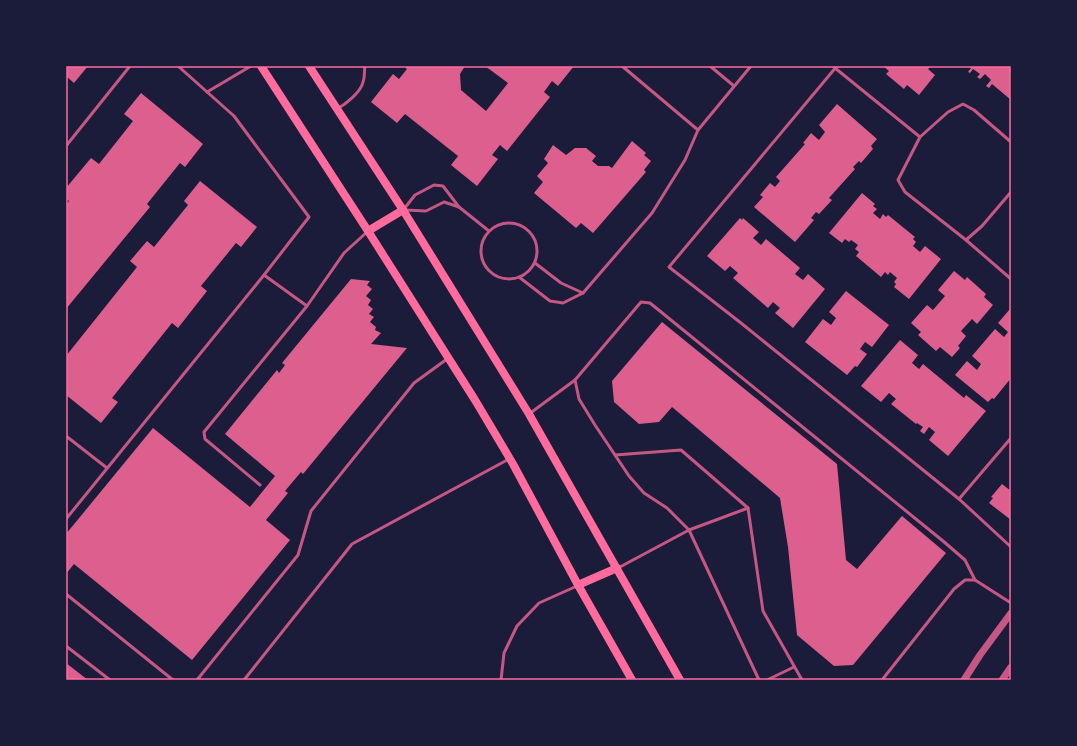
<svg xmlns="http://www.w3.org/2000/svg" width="1077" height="746" viewBox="0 0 1077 746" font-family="Rubik,sans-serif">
<rect width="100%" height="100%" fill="#1b1b3a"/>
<!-- building -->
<g fill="#dd5f8e">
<path d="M66,66H88L74,83L66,76Z"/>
<path d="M403,66H465L460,74L461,90L486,111L508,83L485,66H574L558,86L552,81L544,92L550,97L507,151L500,145L492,155L498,159L477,186L451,165L458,156L405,114L397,123L371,102L393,74L399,79L407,69Z"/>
<path d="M883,66H931L928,69L935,75L919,95L907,85L904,89L886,74L889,71Z"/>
<path d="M969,66H1011V100L992,84L989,88L986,86L991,80L985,74L980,79L977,77L980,74L973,69L970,73L968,72L971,68Z"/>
<path d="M141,93L203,144L185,167L180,163L147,204L150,207L66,309V205L69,201L66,198V188L91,158L99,164L133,121L124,114Z"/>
<path d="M837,104L877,139L871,146L873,149L861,163L859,161L853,167L855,169L829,198L832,200L819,214L816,212L811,218L814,220L795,242L754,207L763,197L760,195L770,183L775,187L780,181L776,177L805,144L803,143L811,133L819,140L825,132L819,125Z"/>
<path d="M632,141L646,153L644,155L651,161L644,170L646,172L593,233L581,223L576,228L534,193L543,182L537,176L548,163L544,159L553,145L566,155L575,148H586L596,156L592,161L598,166H609L612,168Z"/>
<path d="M200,181L257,227L241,247L236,243L201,286L207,291L178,328L172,323L112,398L118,402L101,423L66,395V356L137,267L130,261L147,241L154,247L188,205L184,201Z"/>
<path d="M862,193L875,204L873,206L877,209L873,213L880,219L883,214L886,217L888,215L915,237L913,239L916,242L913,246L920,252L925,246L941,259L909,299L894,287L896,284L894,282L897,278L890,272L888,275L885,272L881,277L856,256L859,252L855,249L858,245L851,240L849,242L845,239L842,243L829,233Z"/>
<path d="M740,218L742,220L743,218L759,232L753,238L761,245L766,239L800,268L795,274L803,280L808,274L825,289L793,328L775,313L780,308L773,302L768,308L733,278L738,273L730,266L725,271L707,256Z"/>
<path d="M954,271L965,280L967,277L986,294L984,297L993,305L977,324L972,319L961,331L966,336L958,346L960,348L952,357L940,347L936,351L918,335L921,332L911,323L927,305L933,310L945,296L938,290Z"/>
<path d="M351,279L370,281L367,285L372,289L366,296L371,300L368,305L373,309L369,314L374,317L370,322L376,327L375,330L381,333L371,344L407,348L303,474L301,472L285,491L288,493L266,520L290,540L192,660L74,564L66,574V560L67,559L66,558V534L153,428L250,507L275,476L225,434L277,370L279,373L285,365L282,363Z"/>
<path d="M846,291L889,325L872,347L865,342L860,349L867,354L857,367L855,366L847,375L805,342L823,319L831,325L836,318L829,312Z"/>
<path d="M1010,309L1011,310V378L994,399L992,398L988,402L955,375L967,361L977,370L981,364L972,356L995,329L1004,337L1008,332L998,323Z"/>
<path d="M662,322L837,464L846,560L857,569L902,516L946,553L853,665L834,666L797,635L788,547L780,498L672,407L659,422L639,424L614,402L612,381Z"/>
<path d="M900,340L918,355L912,363L919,369L923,364L964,398L966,395L986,411L948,456L929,440L935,432L929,427L924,434L920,431L923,427L917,423L916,424L891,404L896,399L889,393L881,402L861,386Z"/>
<path d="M1002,484L1011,491V520L989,503L993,498L991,497Z"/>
<path d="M66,663L88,680H66Z"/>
</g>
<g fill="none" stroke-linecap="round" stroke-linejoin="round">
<!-- service -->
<g stroke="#c65784" stroke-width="3">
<path d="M622,66L698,130"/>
<path d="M710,66L734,86"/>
<path d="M837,66L669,267L741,323L959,499L1011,547"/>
<path d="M835,68L920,137"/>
<path d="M207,92L251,66"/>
<path d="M337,109C346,104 361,92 363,82C365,77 364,71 365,66"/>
<path d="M1011,142L974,110L963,104L948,112L920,137L898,180L905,192L966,240L1011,279"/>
<path d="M66,146L130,66"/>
<path d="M404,209L415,195L434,185L443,186L459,207L489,231"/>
<path d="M405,210L426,211L444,202L459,207"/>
<circle cx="509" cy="251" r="28"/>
<path d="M966,240L982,226L1011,192"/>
<path d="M535,263L561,283L583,293"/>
<path d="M264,275L307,306"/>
<path d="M519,277L550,301L563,303L583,293L652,213L685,160L698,130L751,66"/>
<path d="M575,380L579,399L595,425L629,476L644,493L667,508L689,530L759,680"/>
<path d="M529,414L575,380L641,302L650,303L943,541L965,560L975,580"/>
<path d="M66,436L107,468"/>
<path d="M615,455L681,450L748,508L763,611L802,680"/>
<path d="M260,485L205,439L204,432L307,306L344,253L367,232"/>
<path d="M959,499L1011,438"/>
<path d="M66,519L264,275L309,217L234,116L178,66"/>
<path d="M618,568L689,530L748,508"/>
<path d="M66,594L173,680"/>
<path d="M66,646L110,680"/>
<path d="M197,680L298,555L311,511L414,383L447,359"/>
<path d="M244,680L352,544L509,459"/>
<path d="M501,680L504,653L517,626L539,603L577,586"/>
<path d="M767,680L794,667"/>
<path d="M882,680L954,589L965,580H975L1011,603"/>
</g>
<!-- tertiary -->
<g stroke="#c65784" stroke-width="7">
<path d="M964,680L980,655L1011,613"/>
<path d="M1002,680L1011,667"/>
</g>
<!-- secondary -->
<g stroke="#ff6b9d" stroke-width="8">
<path d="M261,66L368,231L475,400L513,464L578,585L632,680"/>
<path d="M309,66L403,210L529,414L680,680"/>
<path d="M368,231L403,210"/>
<path d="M578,585L617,568"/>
</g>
</g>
<!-- border -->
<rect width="1077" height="746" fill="none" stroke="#1b1b3a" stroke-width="134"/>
<rect x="67" y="67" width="943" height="612" fill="none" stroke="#ff6b9d" stroke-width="1.5"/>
</svg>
